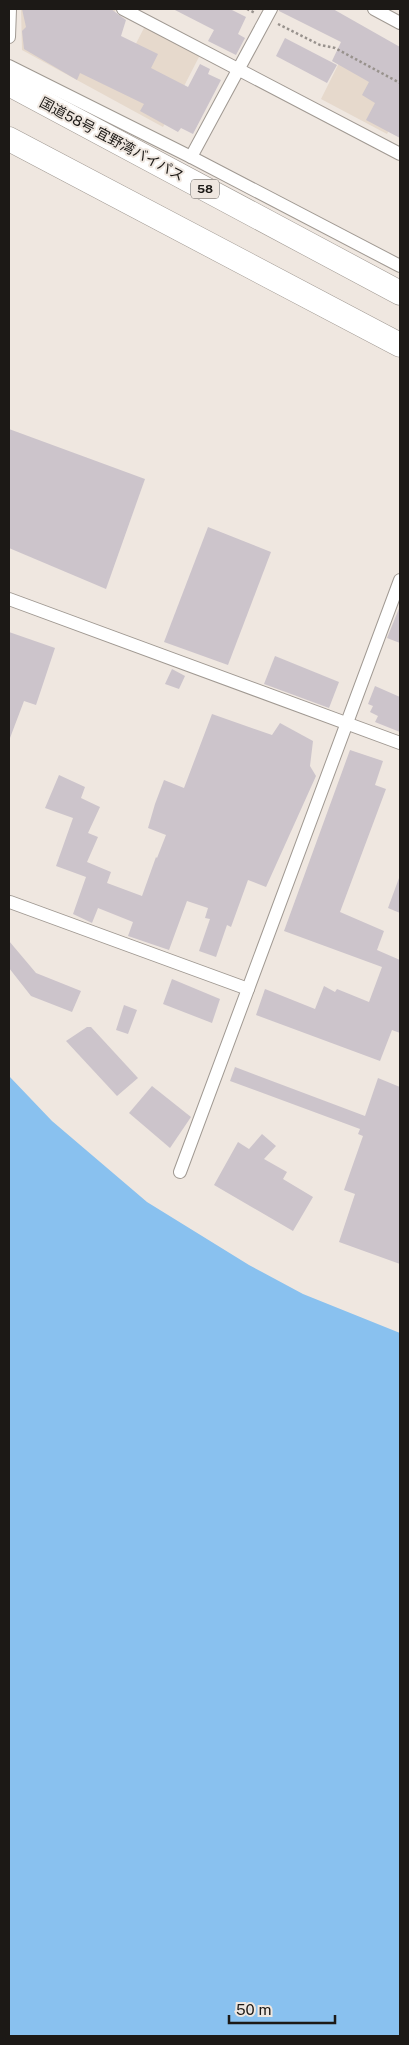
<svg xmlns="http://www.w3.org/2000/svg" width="409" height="2045" viewBox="0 0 409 2045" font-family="'Public Sans','Noto Sans JP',sans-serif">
<rect width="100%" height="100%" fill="#efe7e0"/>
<!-- built -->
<g fill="#e6d9cc">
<path d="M21,9H116L91,59L120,75L145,26L200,55L163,127L22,50Z"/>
<path d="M342,57L400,88V108L387,134L321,99Z"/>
</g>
<!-- water -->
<path fill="#89c1ef" d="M9,1076L52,1121L147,1202L249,1265L303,1294L400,1333V2036H9Z"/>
<!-- building -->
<g fill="#ccc4cb">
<path d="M22,9H111L126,20L121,36L158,54L151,68L188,87L200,64L210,69L208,74L221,80L193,134L181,128L178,132L140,111L144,104L80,73L77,80L24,49L22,31L26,27Z"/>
<path d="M173,9H230L246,17L238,34L245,38L236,55L208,41L214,30Z"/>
<path d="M279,9H333L400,47V138L366,120L375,103L362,95L369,82L332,61L341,42L279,11Z"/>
<path d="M285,38L337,65L327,83L276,56Z"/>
<path d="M9,429L145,479L106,589L9,548Z"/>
<path d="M208,527L271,552L228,665L164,642Z"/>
<path d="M400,606V643L387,638Z"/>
<path d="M9,632L55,648L36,705L24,701L10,738Z"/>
<path d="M275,656L339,682L329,708L264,684Z"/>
<path d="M172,669L185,676L179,689L165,684Z"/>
<path d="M375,686L400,697V732L375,722L378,716L370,712L373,706L368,704Z"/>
<path d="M212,714L272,735L280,723L313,741L310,766L316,776L266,887L248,880L231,927L227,925L216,957L199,951L210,919L205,918L208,908L187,901L169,950L128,936L133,922L98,908L92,923L73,914L86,877L56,866L73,818L45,808L59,775L85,787L81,798L100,807L88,833L98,837L87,862L111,872L107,883L142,896L156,857L157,858L166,835L148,828L155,804L164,780L184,788Z"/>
<path d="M350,750L383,761L375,785L386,789L340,912L384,931L377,950L400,960V1033L392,1030L380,1061L256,1015L265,989L315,1009L324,986L335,992L337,989L369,1002L382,967L284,931Z"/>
<path d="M399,878L400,879V913L388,908Z"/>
<path d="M9,941L36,973L81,991L72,1012L31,996L9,968Z"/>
<path d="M172,979L220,999L212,1023L163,1004Z"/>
<path d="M124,1005L137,1010L128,1034L116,1030Z"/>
<path d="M87,1027H91L138,1078L117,1096L66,1041Z"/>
<path d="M235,1067L365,1116L378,1078L400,1087V1264L339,1242L355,1194L344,1190L363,1136L358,1134L360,1129L230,1081Z"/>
<path d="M152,1086L191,1117L170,1148L129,1113Z"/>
<path d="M262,1134L276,1146L264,1159L287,1172L283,1179L313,1197L293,1231L214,1185L238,1142L249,1149Z"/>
</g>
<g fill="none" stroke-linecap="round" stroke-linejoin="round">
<defs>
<g id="street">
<path d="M123,9L400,154"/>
<path d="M374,9L400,23"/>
<path d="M9,37L10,9"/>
<path d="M9,66L191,157L400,266"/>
<path d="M191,157L271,9"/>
<path d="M9,599L400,743"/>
<path d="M10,902L248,989"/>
<path d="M180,1172L400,580"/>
</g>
<g id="highway">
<path d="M9,84L400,293"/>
<path d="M9,139L400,345"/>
</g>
</defs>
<!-- street casing -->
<use href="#street" stroke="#a09992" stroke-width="14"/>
<!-- highway casing -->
<use href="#highway" stroke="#a09992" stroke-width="25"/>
<!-- path -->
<g stroke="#98928d" stroke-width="2.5" stroke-dasharray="2.5 2.5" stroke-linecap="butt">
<path d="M247,9L255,13"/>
<path d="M278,24L320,45L335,48L400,83"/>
</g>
<!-- street -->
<use href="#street" stroke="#fff" stroke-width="12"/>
<!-- highway -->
<use href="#highway" stroke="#fff" stroke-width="24"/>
</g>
<g text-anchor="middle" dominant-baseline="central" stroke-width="4" stroke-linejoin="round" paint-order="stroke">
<!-- shield labels -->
<rect fill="#efe7e0" stroke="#5b5753" stroke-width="1" x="191" y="179.5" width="28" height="19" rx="4"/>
<g font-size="12" font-weight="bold" fill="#1c1916">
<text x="205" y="189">58</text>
</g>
<!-- street labels -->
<g font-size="14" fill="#1c1916" stroke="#efe7e0">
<text transform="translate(112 139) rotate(28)">国道58号 宜野湾バイパス</text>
</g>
</g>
<!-- border -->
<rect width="409" height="2045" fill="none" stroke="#1c1916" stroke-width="20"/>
<!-- scale -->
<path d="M229 2015v8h106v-8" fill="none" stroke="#1c1916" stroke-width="2.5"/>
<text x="236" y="2015" font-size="15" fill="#1c1916" stroke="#efe7e0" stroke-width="4" paint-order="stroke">50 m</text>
</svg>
